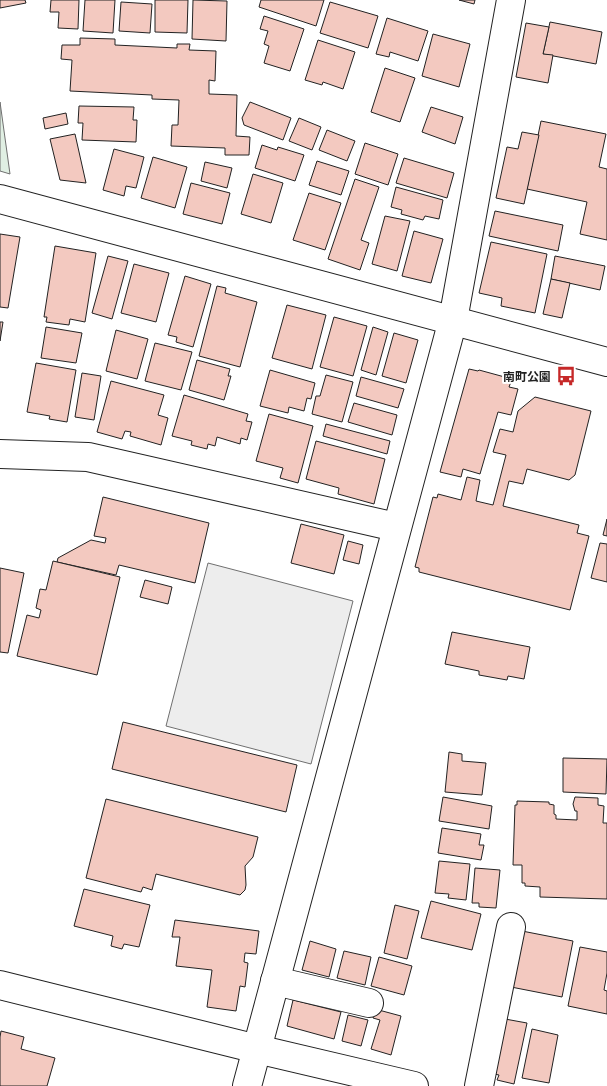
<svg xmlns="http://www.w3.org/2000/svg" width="607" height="1086" viewBox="0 0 607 1086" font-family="'Titillium Web','Noto Sans JP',sans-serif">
<rect width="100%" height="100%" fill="#fff"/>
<!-- green -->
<path fill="#e0efe3" stroke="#6f6f6f" d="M0,102L10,174L0,171Z"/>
<!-- parking -->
<path fill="#ededed" stroke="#6f6f6f" d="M208,563L353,601L311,764L166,726Z"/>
<!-- building -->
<g fill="#f3c9c0" stroke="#222">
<path d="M0,0H25L26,3L0,8Z"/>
<path d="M51,0H79L78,29L58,28L59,12H50Z"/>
<path d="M85,0H115L113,33L83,31Z"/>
<path d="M155,0H188L187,33L155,32Z"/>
<path d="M193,0L227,1L226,41L192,39Z"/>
<path d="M261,0H324L316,26L259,7Z"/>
<path d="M459,0H475L474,4Z"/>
<path d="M121,2L152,4L150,33L119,31Z"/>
<path d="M330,2L378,16L368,48L320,33Z"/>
<path d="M264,16L304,29L290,71L264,63L269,46L264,44L268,31L260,29Z"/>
<path d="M387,18L428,31L418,61L390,52L389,57L376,54Z"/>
<path d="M550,22L602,32L596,64L543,54Z"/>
<path d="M526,23L549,27L543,54L553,55L548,83L516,77Z"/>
<path d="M433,34L470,44L459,87L422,76Z"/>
<path d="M80,38L115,39V45L177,48V44H190L189,50L216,51L215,81L209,80V94L237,95L236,136L250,137L249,155H225V148L171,146L172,125H178L179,100L152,99V95L70,91L72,60L61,59L62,45H80Z"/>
<path d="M318,40L355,52L343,89L323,82L322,85L305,80Z"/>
<path d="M385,68L415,78L400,122L371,112Z"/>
<path d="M250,102L291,118L283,140L244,125L242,118Z"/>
<path d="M79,106L134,107L133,120H137L136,142L82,140L83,123H78Z"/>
<path d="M431,107L463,117L455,144L422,132Z"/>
<path d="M66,113L68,124L45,129L43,118Z"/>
<path d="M299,118L321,127L312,150L289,141Z"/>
<path d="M541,121L606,134L599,167L607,169V240L580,234L587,202L527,189Z"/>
<path d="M327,130L355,141L347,161L319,150Z"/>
<path d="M522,132L539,135L524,204L496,198L507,147L518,149Z"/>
<path d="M75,134L86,183L60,180L50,139Z"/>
<path d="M365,143L398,154L388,185L355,174Z"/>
<path d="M262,145L277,150L278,147L304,155L295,181L255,168Z"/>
<path d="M114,149L144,157L136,188L126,186L124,196L103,190Z"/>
<path d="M153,157L187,167L175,208L141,198Z"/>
<path d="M404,158L454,173L447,198L396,183Z"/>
<path d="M317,161L349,171L341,195L309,185Z"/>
<path d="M205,162L232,168L227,188L201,181Z"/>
<path d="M253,174L283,183L271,223L241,214Z"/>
<path d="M355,179L379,187L361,240L369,243L360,270L328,259Z"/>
<path d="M191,183L230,193L222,224L183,214Z"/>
<path d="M396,187L443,200L439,219L425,216L423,220L401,214L402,210L391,207Z"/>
<path d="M309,193L341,203L325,250L293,240Z"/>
<path d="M495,211L563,225L558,251L489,236Z"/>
<path d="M385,216L410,221L397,271L372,264Z"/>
<path d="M414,231L443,239L431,283L402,276Z"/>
<path d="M0,234L20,237L8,308L0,307Z"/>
<path d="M491,242L547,254L535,313L501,306L502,298L479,293Z"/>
<path d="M55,246L96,253L85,322L70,319L69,325L46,322L47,317H44Z"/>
<path d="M108,256L128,261L112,319L92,313Z"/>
<path d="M555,256L605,266L600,290L551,279Z"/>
<path d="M134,264L169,273L156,322L121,313Z"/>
<path d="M185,276L211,284L193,347L176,342L177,337L168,335Z"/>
<path d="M551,279L570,283L562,318L543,314Z"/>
<path d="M217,286L226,288L225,293L257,302L240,367L199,356Z"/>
<path d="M287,305L326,315L312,369L272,358Z"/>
<path d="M334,317L367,326L353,376L320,367Z"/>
<path d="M0,322H3L0,341Z"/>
<path d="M46,327L82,333L76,363L41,358Z"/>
<path d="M373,327L388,332L376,375L361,370Z"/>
<path d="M116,330L148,339L137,379L106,371Z"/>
<path d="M394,333L418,340L406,383L382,376Z"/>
<path d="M155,343L192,352L181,390L145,381Z"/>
<path d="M197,360L230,369L228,376H231L224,400L189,390Z"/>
<path d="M36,363L76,370L67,422L49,419L50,416L27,412Z"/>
<path d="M469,369L478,371L479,370L512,379L509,387L518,389L511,415L498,412L480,474L463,469L461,477L440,472Z"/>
<path d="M270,370L315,383L311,399L307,398L304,411L289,407L288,413L260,406Z"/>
<path d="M82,373L101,376L94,420L75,417Z"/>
<path d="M326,375L353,382L342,422L312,414L316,396H320Z"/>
<path d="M361,377L404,389L398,408L356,396Z"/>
<path d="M111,381L164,395L158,415L168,418L161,445L130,436L131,432L125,431L122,439L97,432Z"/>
<path d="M184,395L248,414L246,421L252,422L247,440L241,438L240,444L217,437L215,446L208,444L207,449L191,445L192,441L172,436Z"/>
<path d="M535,397L591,411L575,475L569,480L527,469L523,484L509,481L503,506L579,525L577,533L589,536L570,610L419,572V568L415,567L433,497L437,498L438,494L461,500L467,477L480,480L476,501L493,505L506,455L493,452L500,429L513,432L518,411Z"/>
<path d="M354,403L397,415L392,435L348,422Z"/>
<path d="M269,414L313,426L298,483L280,478L283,468L256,461Z"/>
<path d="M326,424L390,441L387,454L323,436Z"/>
<path d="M316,441L385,459L374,504L338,494L339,488L306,479Z"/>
<path d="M103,497L209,523L195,583L119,565L116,575L57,562L58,558L91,540L105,543L106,538L94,536Z"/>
<path d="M607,519V536L603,535Z"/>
<path d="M301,524L344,535L334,574L291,563Z"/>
<path d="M348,541L363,545L359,564L343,560Z"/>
<path d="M600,543L607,544V582L591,578Z"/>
<path d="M53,561L120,577L97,675L17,656L27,615L39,618L41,610L36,608L40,589L46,590Z"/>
<path d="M0,568L24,573L8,653L0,652Z"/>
<path d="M145,580L172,587L168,604L140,597Z"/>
<path d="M452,632L530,647L524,679L508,676L507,680L479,675V671L445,664Z"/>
<path d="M123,722L297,765L286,812L112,769Z"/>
<path d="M449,752L462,754V761L486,763L482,795L445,792Z"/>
<path d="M563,758L607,759L606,794L563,792Z"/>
<path d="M443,797L492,806L489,829L439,821Z"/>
<path d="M575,797L598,798V805L604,806L603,823H607V899L540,897V887L525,886V883H522V865H513L515,805H517V801L549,802V804L554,805V814L556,815V819L577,820V811H575L573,804Z"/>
<path d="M106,799L258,837L253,857L245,866L246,885L245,890L240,895L156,874L152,890L143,887L141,892L86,878Z"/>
<path d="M442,828L481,834L479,845H484L481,860L438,853Z"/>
<path d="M439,861L470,864L466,900L448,898L449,894L435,893Z"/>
<path d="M475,868L500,870L496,908L479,907V903H472Z"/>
<path d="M84,889L150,905L139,947L124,944L122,949L111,946L113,936L74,926Z"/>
<path d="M431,901L481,914L472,950L421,938Z"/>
<path d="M395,905L419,911L407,959L384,953Z"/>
<path d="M175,920L259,931L256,954L245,953L244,962L248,963L245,987L240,986L236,1011L207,1007L212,970L176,966L180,937H172Z"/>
<path d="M522,931L573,941L562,997L511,987Z"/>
<path d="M310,941L336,949L329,977L302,970Z"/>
<path d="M580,947L607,952V973L604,990L607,991V1014L568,1006Z"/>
<path d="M344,951L371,957L365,985L337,978Z"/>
<path d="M379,957L412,966L404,995L371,986Z"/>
<path d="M293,1000L341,1012L334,1039L287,1026Z"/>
<path d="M375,1009L401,1016L391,1055L371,1049L380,1020L373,1018Z"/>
<path d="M348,1015L368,1020L361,1046L342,1041Z"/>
<path d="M505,1019L527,1023L514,1084L497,1080L499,1075L494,1074Z"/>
<path d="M532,1029L558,1035L549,1083L522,1078Z"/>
<path d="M1,1031L24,1037L21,1049L55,1058L47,1086H0V1037Z"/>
</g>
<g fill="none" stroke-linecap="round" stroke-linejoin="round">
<defs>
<g id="minor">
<path d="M0,454L88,457L396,527"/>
<path d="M275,981L369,1003"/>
<path d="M479,1086L511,927"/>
</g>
<g id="tertiary">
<path d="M0,199L607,362"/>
<path d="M0,985L257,1049L414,1086"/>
<path d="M247,1086L453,320L511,0"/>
</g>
</defs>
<!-- minor casing -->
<use href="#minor" stroke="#222" stroke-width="30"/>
<!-- tertiary casing -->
<use href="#tertiary" stroke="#222" stroke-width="30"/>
<!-- minor -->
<use href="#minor" stroke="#fff" stroke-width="28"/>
<!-- tertiary -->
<use href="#tertiary" stroke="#fff" stroke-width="28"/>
</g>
<!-- icons -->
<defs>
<symbol id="bus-bare" viewBox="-9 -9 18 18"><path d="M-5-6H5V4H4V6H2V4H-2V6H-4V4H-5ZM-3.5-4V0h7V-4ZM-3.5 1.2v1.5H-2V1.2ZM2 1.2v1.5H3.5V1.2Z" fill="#c62828" stroke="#fff" stroke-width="2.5" paint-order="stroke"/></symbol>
</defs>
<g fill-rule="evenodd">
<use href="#bus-bare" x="552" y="362" width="28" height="28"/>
</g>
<g text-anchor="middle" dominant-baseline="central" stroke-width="4" stroke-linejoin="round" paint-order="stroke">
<!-- poi labels -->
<g font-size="12" font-weight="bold" fill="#222" stroke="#fff" text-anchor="end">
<text x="551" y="376">南町公園</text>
</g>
</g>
</svg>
